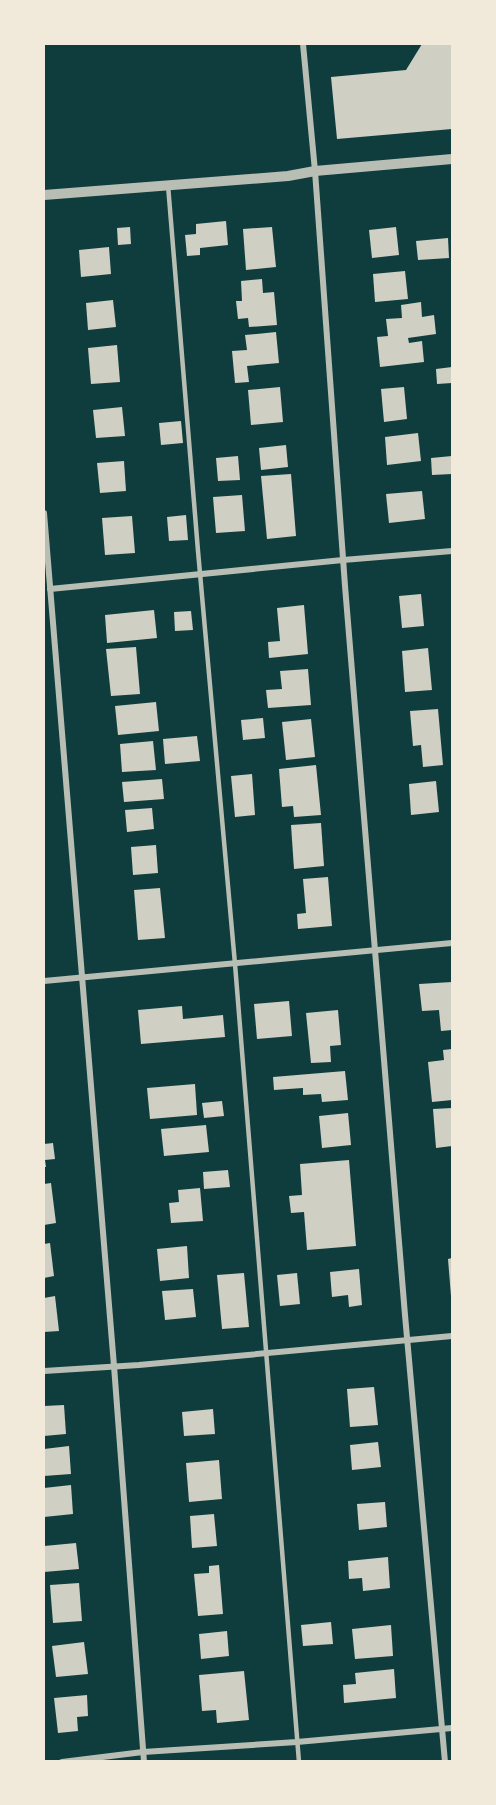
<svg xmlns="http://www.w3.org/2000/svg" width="496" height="1805" viewBox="0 0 496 1805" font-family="'Roboto Serif',serif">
<rect width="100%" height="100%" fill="#0f3d3e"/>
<!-- building -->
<g fill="#cfcfc3">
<path d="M422,44H452V129L337,139L331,77L406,70Z"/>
<path d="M226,221L228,245L200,248V255L187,256L185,235L196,234V224Z"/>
<path d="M130,227L131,244L118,245L117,228Z"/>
<path d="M272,227L276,267L246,270L243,229Z"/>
<path d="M396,227L399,255L372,258L369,230Z"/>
<path d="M448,238L449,258L418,260L416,241Z"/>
<path d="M109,247L111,274L81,277L79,250Z"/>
<path d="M405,271L408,299L375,302L373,274Z"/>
<path d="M262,279L263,293L274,292L277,325L249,327L248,318L238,319L236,301H242L241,281Z"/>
<path d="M113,300L116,327L88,330L86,303Z"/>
<path d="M421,302L422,317L434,315L436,334L408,338L409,343L422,341L424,362L380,367L377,337L388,336L386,319L402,318L401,305Z"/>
<path d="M276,332L279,363L247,366L249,382L235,383L232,351L247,350L245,335Z"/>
<path d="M117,345L120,382L91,384L88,348Z"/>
<path d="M452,367V383L437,384L436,369Z"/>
<path d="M280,387L283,422L251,425L248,390Z"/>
<path d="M404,387L407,419L384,422L381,389Z"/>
<path d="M122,407L125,436L96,438L93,410Z"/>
<path d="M181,421L183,443L161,445L159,423Z"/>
<path d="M418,433L421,461L387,465L385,437Z"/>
<path d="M286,445L288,467L261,470L259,448Z"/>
<path d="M238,456L240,480L218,481L216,458Z"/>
<path d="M452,456V474L432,475L431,458Z"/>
<path d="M124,461L126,491L100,493L97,463Z"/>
<path d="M291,474L296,536L267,539L261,476Z"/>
<path d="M422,491L425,519L389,523L386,494Z"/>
<path d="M242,495L245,531L216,533L213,497Z"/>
<path d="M186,515L188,540L169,541L167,517Z"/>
<path d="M132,516L135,553L105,555L102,518Z"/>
<path d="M421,594L424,626L402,628L399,596Z"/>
<path d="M304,605L308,654L269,658L268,642L280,641L277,608Z"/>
<path d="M154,610L157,638L107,643L105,615Z"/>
<path d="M191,611L193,630L175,631L174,612Z"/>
<path d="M136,647L140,694L111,696L106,649Z"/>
<path d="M428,648L432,690L405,692L402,651Z"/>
<path d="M308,669L311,705L268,708L266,690L282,689L280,671Z"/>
<path d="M156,702L159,731L118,735L115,706Z"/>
<path d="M438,709L443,765L423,767L421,745L413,746L410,711Z"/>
<path d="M263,718L265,738L243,740L241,720Z"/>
<path d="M311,719L315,757L286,760L282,722Z"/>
<path d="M197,736L200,761L165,764L163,739Z"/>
<path d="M153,741L156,770L122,772L120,744Z"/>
<path d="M316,765L321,815L294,817L293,806L282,807L279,769Z"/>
<path d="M252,774L255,815L235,817L231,776Z"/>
<path d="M162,779L164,799L124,802L122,782Z"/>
<path d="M436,781L439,812L411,815L409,784Z"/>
<path d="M152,808L154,829L127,832L125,810Z"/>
<path d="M321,823L324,866L294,869L291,825Z"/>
<path d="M156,845L158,873L133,875L131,847Z"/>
<path d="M328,877L332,926L298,929L297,914L306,913L303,879Z"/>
<path d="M160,888L165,938L138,940L134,890Z"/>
<path d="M452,982V1030L441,1031L439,1010L422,1011L419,984Z"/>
<path d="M289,1001L292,1036L257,1039L254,1004Z"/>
<path d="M182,1006L183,1019L223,1015L225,1037L141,1044L138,1010Z"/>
<path d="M338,1010L341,1045L330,1046L331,1062L311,1063L306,1013Z"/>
<path d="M452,1049V1100L432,1102L428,1062L444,1060L443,1050Z"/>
<path d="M345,1071L348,1100L322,1102L321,1094L303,1095V1088L274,1090L273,1077Z"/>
<path d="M195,1084L197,1115L150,1119L147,1088Z"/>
<path d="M222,1101L224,1116L204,1118L202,1103Z"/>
<path d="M452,1108V1146L436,1148L433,1109Z"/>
<path d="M348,1113L351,1145L322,1148L319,1116Z"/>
<path d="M206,1125L209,1152L164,1156L161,1129Z"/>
<path d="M53,1143L55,1159L45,1160L46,1167H44V1144Z"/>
<path d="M349,1160L356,1246L307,1250L304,1212L291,1213L289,1196L302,1195L300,1164Z"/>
<path d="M228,1170L230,1187L204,1189L203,1172Z"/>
<path d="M51,1183L56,1223L44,1225V1184Z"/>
<path d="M200,1188L203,1221L171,1223L169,1203L179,1202L178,1190Z"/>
<path d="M50,1243L54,1276L44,1278V1244Z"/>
<path d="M187,1246L189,1278L160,1281L157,1249Z"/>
<path d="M452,1258V1296H451L448,1259Z"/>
<path d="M359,1269L362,1305L349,1307L348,1295L332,1297L330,1272Z"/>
<path d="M244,1273L249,1327L222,1329L217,1275Z"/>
<path d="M297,1273L300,1304L280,1306L277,1275Z"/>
<path d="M193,1289L196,1317L165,1320L162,1291Z"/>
<path d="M55,1296L59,1331L44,1332V1298Z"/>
<path d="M374,1387L378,1425L350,1427L347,1389Z"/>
<path d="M64,1405L66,1434L44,1436V1406Z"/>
<path d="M213,1409L215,1434L184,1436L182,1412Z"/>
<path d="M378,1442L381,1467L352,1470L350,1445Z"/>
<path d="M69,1446L71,1474L44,1476V1449Z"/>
<path d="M219,1460L222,1499L189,1502L186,1463Z"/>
<path d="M71,1485L73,1514L44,1517V1488Z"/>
<path d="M385,1502L387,1527L359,1530L357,1504Z"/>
<path d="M214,1514L217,1546L192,1548L190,1516Z"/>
<path d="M76,1543L79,1569L44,1572V1546Z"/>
<path d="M388,1557L390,1588L363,1591L362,1578L349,1579L348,1561Z"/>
<path d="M219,1565L223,1614L198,1616L194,1574L209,1573V1566Z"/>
<path d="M79,1583L82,1621L53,1623L50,1585Z"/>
<path d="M331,1622L333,1644L303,1646L301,1625Z"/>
<path d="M391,1625L393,1656L355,1659L352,1629Z"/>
<path d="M227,1631L229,1656L201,1659L199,1634Z"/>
<path d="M84,1642L88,1674L56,1677L52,1646Z"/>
<path d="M394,1669L396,1698L344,1703L343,1685L356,1684L355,1673Z"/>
<path d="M244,1671L249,1720L217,1723L216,1710L202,1711L199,1675Z"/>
<path d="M87,1695L88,1716L77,1717L78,1731L58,1733L54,1698Z"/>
</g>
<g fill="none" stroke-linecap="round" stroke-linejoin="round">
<!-- service -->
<path stroke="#b8beb3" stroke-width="4.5" d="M168,185L198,551L235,964L299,1762"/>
<!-- minor -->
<g stroke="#b8beb3" stroke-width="6">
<path d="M303,44L315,171L345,586L405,1315L445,1762"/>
<path d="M44,513L114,1366L144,1762"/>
<path d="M50,589L343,560L452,551"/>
<path d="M44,981L452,943"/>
<path d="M44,1371L139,1365L452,1336"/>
<path d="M62,1762L143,1752L297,1742L452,1728"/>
</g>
<!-- tertiary -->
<path stroke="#b8beb3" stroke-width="10" d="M44,195L288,176L315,171L452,159"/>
</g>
<!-- border -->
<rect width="496" height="1805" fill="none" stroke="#f1e9da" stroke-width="90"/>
</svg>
